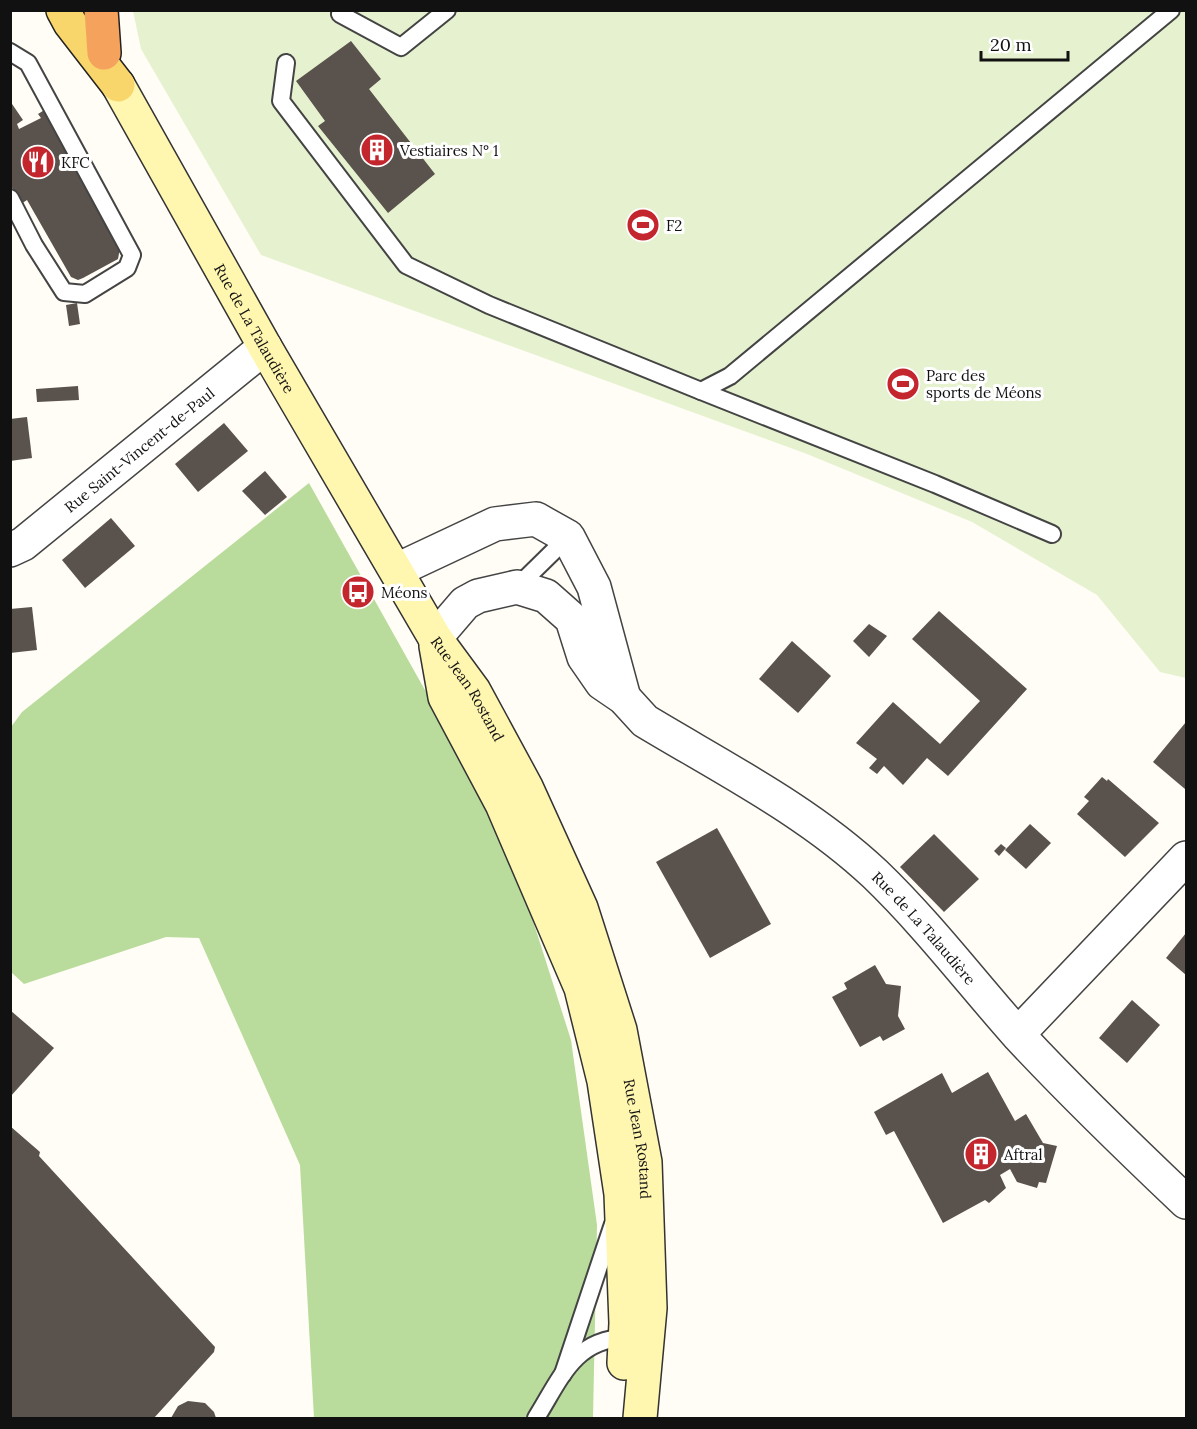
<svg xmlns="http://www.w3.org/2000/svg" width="1197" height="1429" viewBox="0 0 1197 1429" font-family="Lora,serif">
<rect width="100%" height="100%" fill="#fffdf5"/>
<!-- forest -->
<path fill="#b9dc9c" d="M309,483L505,833L571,1040L597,1225L593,1418H314L300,1165L199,938L166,937L24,984L11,972V727L22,712Z"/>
<!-- pitch -->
<path fill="#e6f2cf" d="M133,11H1186V678L1160,672L1097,595L972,522L807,454L261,255L141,49Z"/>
<!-- building -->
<g fill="#5a524d">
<path d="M351,41L381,79L369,89L435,174L388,213L318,126L325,121L296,81Z"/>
<path d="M10,101L23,120L17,124L19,129L41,118L38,114L46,109L120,248L118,259L83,278L78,280L71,277L27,200L21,204L10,184Z"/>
<path d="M77,303L80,324L69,326L66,305Z"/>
<path d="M78,386L79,400L37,402L36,389Z"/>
<path d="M27,417L32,458L10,461V419Z"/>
<path d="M224,423L248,451L198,492L175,464Z"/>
<path d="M265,471L287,497L265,515L242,491Z"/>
<path d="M111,518L135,546L85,588L62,560Z"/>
<path d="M32,607L37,650L10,653V609Z"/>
<path d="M939,611L1027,689L948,776L927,758L903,785L884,766L877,774L869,768L877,759L856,743L893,702L940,744L980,701L912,639Z"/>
<path d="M869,624L887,636L869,657L853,641Z"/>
<path d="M792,641L831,676L798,713L759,679Z"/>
<path d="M1186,722V788L1185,789L1153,762Z"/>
<path d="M1102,777L1107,781L1108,779L1159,823L1125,857L1077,814L1089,801L1084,797Z"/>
<path d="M1030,824L1051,843L1026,869L1005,850Z"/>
<path d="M717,828L771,924L710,958L656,862Z"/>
<path d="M934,834L979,879L944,912L900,867Z"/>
<path d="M1001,844L1006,848L999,856L994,851Z"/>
<path d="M1186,933V975L1166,958Z"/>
<path d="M875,965L886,984L901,986L898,1016L905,1029L883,1041L880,1036L860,1047L832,997L847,989L844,983Z"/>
<path d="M1132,1000L1160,1025L1127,1063L1099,1038Z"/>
<path d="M10,1010L54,1048L10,1097Z"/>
<path d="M988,1072L1015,1121L1026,1114L1043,1143L1057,1146L1046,1183L1039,1182L1037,1188L1017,1182L1010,1169L1000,1175L1006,1188L989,1203L985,1200L943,1223L894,1131L886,1135L874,1112L942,1073L952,1093Z"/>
<path d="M10,1126L40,1152L39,1156L215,1347L214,1352L154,1418H10Z"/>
<path d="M188,1401L205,1403L214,1412L216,1418H171L178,1406Z"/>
</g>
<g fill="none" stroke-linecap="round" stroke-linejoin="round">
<defs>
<g id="lane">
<path d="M340,14L401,47L447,10"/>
<path d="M10,52L28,63L132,255L127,268L85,294L64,292L34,245L10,198"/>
<path d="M286,63L281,101L406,265L489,305L701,391L730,376L1171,10"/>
<path d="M701,391L935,484L1052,534"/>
<path d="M517,587L568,537"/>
<path d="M563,1374L613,1224"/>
<path d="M536,1418C560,1380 574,1339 625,1338"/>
</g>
<g id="street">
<path id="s1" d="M10,550L23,544L265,347"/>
<path d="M397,570L495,524L536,519L568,537L594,587L624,698"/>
<path id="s2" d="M435,638L465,603L478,596L517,587L546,596L572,619L584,657L602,683L624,698L645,721C723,768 808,811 875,874C927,924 971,982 1019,1036C1073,1094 1129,1148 1186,1202"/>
<path d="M1018,1034L1186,858"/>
</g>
<g id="secondary">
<path id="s3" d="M118,85L265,347L435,638L474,691L526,787L581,908L620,1030L645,1162L650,1308L640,1418"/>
<path d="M436,646L445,697L502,804L581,988L604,1081L621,1194L626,1323L624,1363"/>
</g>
<path id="primary" d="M63,10L70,23L118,85"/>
<path id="highway" d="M101,10L104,53"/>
</defs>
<!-- lane casing -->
<use href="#lane" stroke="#444" stroke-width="20"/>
<!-- street casing -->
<use href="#street" stroke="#444" stroke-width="36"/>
<!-- secondary casing -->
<use href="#secondary" stroke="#333" stroke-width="36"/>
<!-- primary casing -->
<use href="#primary" stroke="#222" stroke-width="36"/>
<!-- highway casing -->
<use href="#highway" stroke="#222" stroke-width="36"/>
<!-- lane -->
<use href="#lane" stroke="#fff" stroke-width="16"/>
<!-- street -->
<use href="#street" stroke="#fff" stroke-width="33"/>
<!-- secondary -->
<use href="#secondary" stroke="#fff6b0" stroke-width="33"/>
<!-- primary -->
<use href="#primary" stroke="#f9d66b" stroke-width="33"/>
<!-- highway -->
<use href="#highway" stroke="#f5a25d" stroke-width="33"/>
</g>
<!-- icons -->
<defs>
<symbol id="building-disc" viewBox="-11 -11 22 22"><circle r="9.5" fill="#c4262e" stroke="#fff"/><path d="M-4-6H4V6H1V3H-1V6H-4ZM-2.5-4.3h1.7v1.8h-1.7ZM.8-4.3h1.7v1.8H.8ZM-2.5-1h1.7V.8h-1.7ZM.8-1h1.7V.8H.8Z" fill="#fff"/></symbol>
<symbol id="restaurant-disc" viewBox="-11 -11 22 22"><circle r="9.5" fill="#c4262e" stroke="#fff"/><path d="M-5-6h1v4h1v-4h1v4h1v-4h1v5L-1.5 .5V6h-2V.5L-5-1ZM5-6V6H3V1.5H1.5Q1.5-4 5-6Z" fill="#fff"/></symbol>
<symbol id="stadium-disc" viewBox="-11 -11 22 22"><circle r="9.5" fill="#c4262e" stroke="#fff"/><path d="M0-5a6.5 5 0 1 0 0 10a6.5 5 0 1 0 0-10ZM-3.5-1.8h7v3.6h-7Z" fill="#fff"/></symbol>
<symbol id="bus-disc" viewBox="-11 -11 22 22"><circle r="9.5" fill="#c4262e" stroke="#fff"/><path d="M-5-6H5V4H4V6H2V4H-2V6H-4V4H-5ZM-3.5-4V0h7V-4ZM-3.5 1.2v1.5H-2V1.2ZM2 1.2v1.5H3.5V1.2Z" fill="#fff"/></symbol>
</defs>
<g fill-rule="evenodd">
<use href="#building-disc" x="358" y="131" width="38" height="38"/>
<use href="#restaurant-disc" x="19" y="143" width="38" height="38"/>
<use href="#stadium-disc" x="624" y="206" width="38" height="38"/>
<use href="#stadium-disc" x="884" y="365" width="38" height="38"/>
<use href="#bus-disc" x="339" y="573" width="38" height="38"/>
<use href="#building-disc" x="962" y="1135" width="38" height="38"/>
</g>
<g text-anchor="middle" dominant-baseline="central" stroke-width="6" stroke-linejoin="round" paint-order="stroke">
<!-- poi labels -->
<g font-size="15" fill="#111" stroke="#fff" text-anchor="start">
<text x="400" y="150">Vestiaires N° 1</text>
<text x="61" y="162">KFC</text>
<text x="666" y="225">F2</text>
<text x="926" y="375">Parc des<tspan x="926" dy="17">sports de Méons</tspan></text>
<text x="381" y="592">Méons</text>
<text x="1004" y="1154">Aftral</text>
</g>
<!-- street labels -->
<g font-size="15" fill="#111" stroke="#fff">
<text stroke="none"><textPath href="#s3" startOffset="279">Rue de La Talaudière</textPath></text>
<text stroke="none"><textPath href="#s1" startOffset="164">Rue Saint-Vincent-de-Paul</textPath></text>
<text stroke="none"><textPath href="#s3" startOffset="698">Rue Jean Rostand</textPath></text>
<text stroke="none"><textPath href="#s2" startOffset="645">Rue de La Talaudière</textPath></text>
<text stroke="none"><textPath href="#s3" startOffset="1184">Rue Jean Rostand</textPath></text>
</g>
</g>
<!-- border -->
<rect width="1197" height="1429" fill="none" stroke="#111111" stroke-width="24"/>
<!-- scale -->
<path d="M981 51v9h87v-9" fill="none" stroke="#111111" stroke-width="3"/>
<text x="990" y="51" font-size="18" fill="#111111" stroke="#ffffff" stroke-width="4.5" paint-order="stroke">20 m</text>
</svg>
